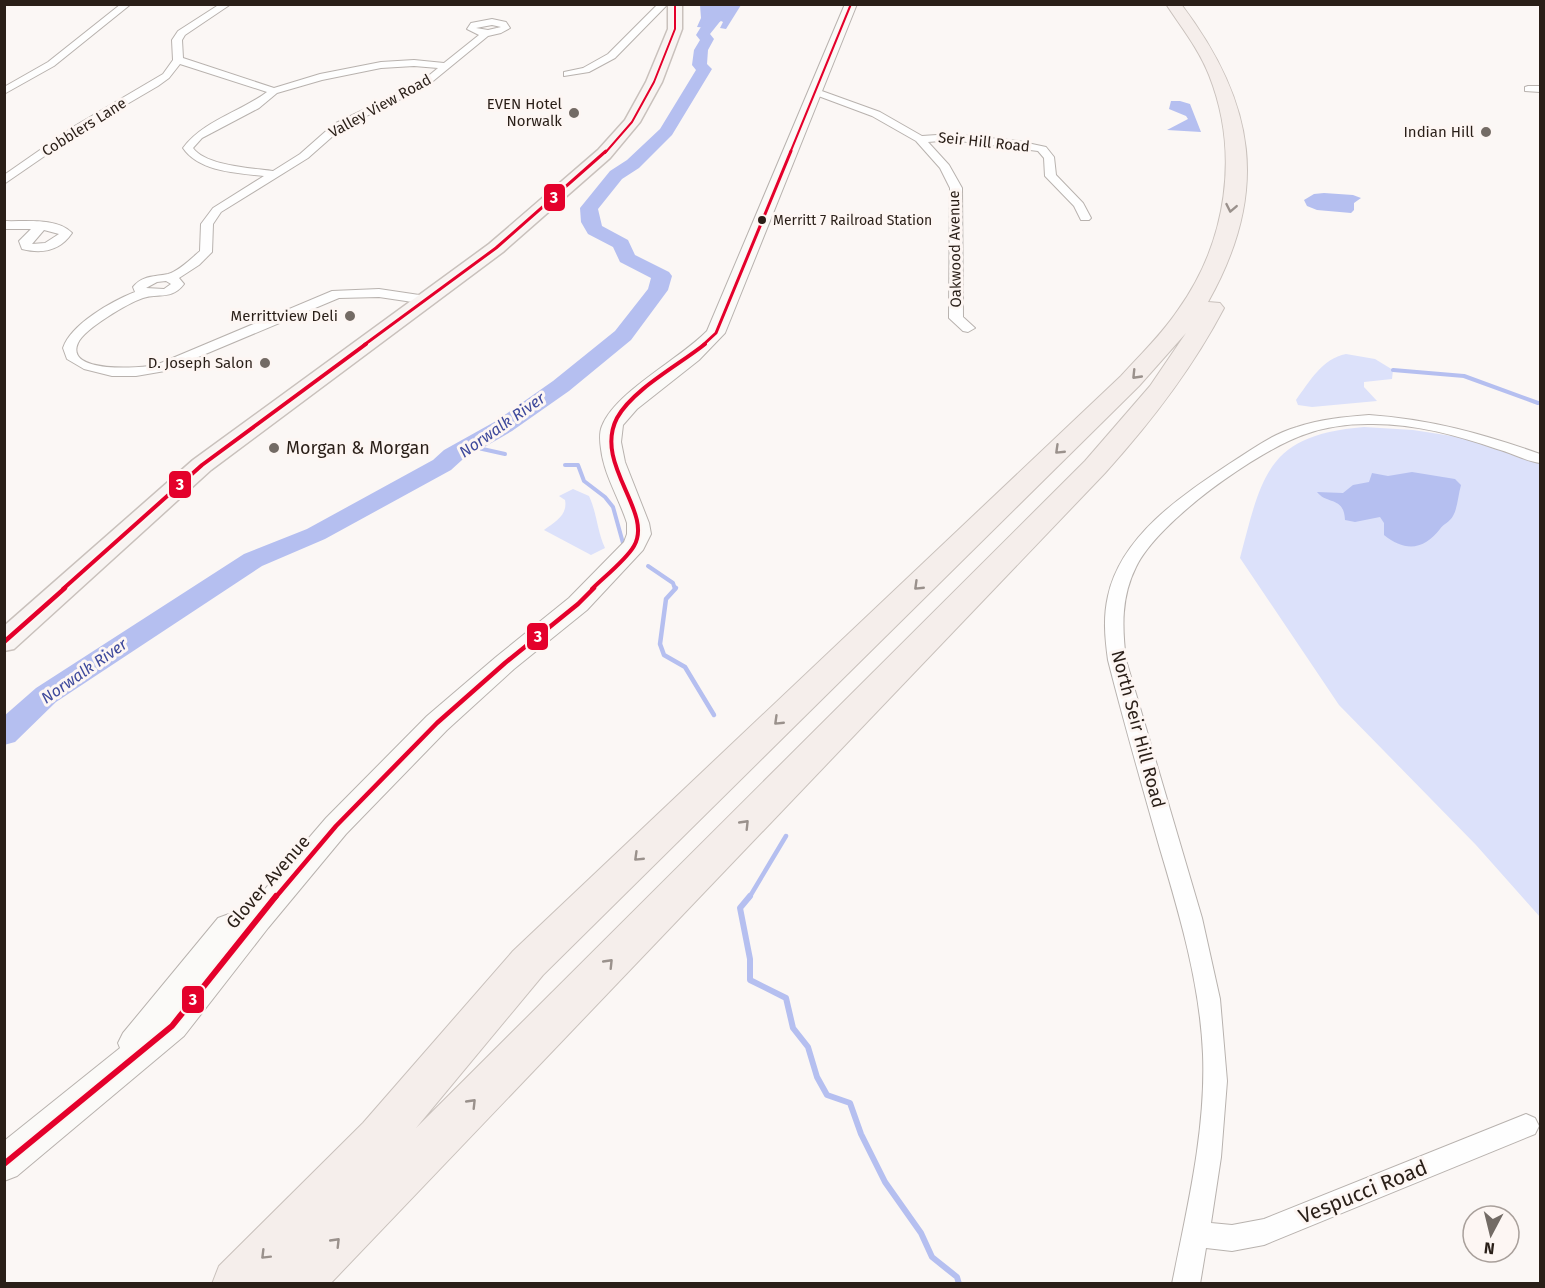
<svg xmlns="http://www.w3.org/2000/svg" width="1545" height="1288" viewBox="0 0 1545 1288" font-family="'Fira Sans',sans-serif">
<rect width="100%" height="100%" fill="#fbf7f5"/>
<!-- green -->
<g fill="#dce1fa">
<path d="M1346,354L1375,359L1393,370L1392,379L1364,382V387L1377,401L1312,407L1298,405L1296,400C1309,382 1323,358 1346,354Z"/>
<path d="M1364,427L1413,430L1465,438L1540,463V917L1476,845L1339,705L1240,558C1262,475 1267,435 1364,427Z"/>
<path d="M573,489L589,496C597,513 597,531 605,548L591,555L544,530C555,522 568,515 565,500L559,496Z"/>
</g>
<!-- water -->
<g fill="#b5bff0">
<path d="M700,5V4L741,5L726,29L720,28L723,22L721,21L709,28L697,27L701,18Z"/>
<path d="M1171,101H1180L1190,104L1201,132L1167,130L1188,119L1186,116L1169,109Z"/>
<path d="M1324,193L1353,195L1361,198L1354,203V210L1351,213L1317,210L1307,206L1304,200L1314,194Z"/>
<path d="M1412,472L1455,479L1461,485C1458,495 1458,507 1453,516C1450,522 1443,524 1440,529C1424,550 1405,552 1384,535V523L1380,517L1355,522L1345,520C1344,496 1327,505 1317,492L1343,493L1353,485L1369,482L1372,473L1388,476Z"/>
</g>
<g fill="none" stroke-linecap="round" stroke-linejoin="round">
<!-- stream-far2 -->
<g stroke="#b5bff0" stroke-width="4">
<path d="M1393,370L1464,376L1538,403"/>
<path d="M469,446L505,454"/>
<path d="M565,465H578L584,481L605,497L613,507L623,543"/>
<path d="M648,566L673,583L675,589"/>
</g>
<!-- stream-far1 -->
<g stroke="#b5bff0" stroke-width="4.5">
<path d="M676,588L666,599L660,644L664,655L685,667L714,715"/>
<path d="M749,898L786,836"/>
</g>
<!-- stream -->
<path stroke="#b5bff0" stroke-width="6" d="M750,896L740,908L750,959V980L786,998L793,1028L808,1047L817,1077L827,1095L850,1103L861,1134L885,1182L921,1233L932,1257L957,1277L959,1284"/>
<!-- river -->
<path fill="#b5bff0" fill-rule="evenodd" d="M715,4H729L722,19L710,34L714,39L708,50L707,64L712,69L672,135L639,168L622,179L598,209L602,226L628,240L635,255L669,272L672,276L668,290L631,340L569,391L512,431L462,460L451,470L325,539L262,566L56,702L15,742L4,745V716L36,688L244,554L307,529L433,460L444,450L496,421L553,381L615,331L648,289L651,278L620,262L613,247L588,234L581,222L580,208L610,171L627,160L660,129L696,70L692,65L694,50L700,40L696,35Z"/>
<defs>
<g id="street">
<path d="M121,4H131L54,66L4,94V87L48,62Z"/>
<path d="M220,4H231L185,35L182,40L183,58L274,88L320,74L381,62L414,60L444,63L479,35L467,29L471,23L492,19L506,22L510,28L501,33L488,36L427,86L342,128L308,158L221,212L213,224L212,252L199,265L179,278L184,284C172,300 159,293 143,298C128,303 84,329 78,343C64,374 142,368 156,365L332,291L379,289L426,296L432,300L426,304L379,297L339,298L165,371L136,376H112L84,369L67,359L63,348C71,324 112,301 135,292L133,287C143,275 154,277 168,274C179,271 192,258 200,251L201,224L213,208L264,176C238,173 199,172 183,148C203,121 240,112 267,92L180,64L169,78L158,86L81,131L4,184V175L73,127L163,74L173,60L172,40L178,31ZM492,25L501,27L488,30L476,28ZM414,66L438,68L421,82L334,124L300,154L273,171C252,168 206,166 193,148L202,138L259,108L277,93L322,80L381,68ZM166,281L171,284L164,289L146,288L157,282Z"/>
<path d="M658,4H668L615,58L589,72L564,76V72L583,68L608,54Z"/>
<path d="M1528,86H1540V92L1525,91V87Z"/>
<path d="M813,90H819L880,112L922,136L952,134L1018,141L1046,147L1054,157L1056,175L1083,203L1091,218L1089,220H1081L1074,206L1045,176L1044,158L1038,151L952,140L928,142L949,165L962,188L963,317L975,328L968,332L963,331L949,318L950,188L940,168L916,141L872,116L813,94Z"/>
<path d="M4,221C24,222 57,217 72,233C60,251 42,254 22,249L19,241L31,229H4ZM44,230L59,234L45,243L32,244Z"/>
<path d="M1369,415C1429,419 1484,434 1540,454V463C1526,461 1512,453 1497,449C1456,435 1413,423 1368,424C1348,424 1325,427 1306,434C1258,450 1158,521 1136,567C1121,597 1122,627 1126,660L1202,918L1220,999L1227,1081L1221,1157L1211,1223L1232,1225L1264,1219L1526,1114L1535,1118L1539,1126L1535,1134L1264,1245L1232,1251L1206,1248L1200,1284H1172C1187,1208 1206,1131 1203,1054C1200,984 1180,916 1160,849C1142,786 1124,723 1108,660C1105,638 1103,618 1108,596C1121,536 1181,496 1229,464C1251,450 1272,434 1297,427C1321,419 1345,417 1369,415Z"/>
</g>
<path id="secondary" d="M845,4H857L725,333L699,360L637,409L623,425L621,442L625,462L649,523L651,534L643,550L587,610L514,669L447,730L346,834L268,928L184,1036L17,1176L4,1181V1141L120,1048L118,1043L123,1033L218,918L229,914L240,918L326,818L427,716L496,657L569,598L624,542L627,534V523C619,498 604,475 601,449C600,442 599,433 602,426C615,392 680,359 707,331Z"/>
<path id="primary" d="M668,4H682V29L662,82L640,122L610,158L503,252L211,470L14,649L4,651V626L193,460L489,244L598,150L625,120L646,82L668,29Z"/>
<path id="highway" d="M1166,4H1181C1256,103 1270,192 1208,302L1220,303L1224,308C1192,369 1151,422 1105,473L330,1284H212L219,1266L363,1123L513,951L1121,376C1141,354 1162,334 1178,310C1227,242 1240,153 1209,75C1199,49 1181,27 1166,4ZM1186,333L1150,386L1085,461L416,1128L543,975L1139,386Z"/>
</defs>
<!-- street casing -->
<use href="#street" stroke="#b8b2ae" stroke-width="2"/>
<!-- secondary casing -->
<use href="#secondary" stroke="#b8b2ae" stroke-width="2"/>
<!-- primary casing -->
<use href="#primary" stroke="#c9c1bc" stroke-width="3"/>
<!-- highway casing -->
<use href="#highway" stroke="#c9c1bc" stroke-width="2"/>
<!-- street -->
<use href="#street" fill="#fefefe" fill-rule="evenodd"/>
<!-- secondary -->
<use href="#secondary" fill="#fbfaf8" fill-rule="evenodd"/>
<!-- primary -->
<use href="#primary" fill="#f8f4f2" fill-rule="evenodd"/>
<!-- highway -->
<use href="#highway" fill="#f5eeeb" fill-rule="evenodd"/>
<defs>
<g id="bus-1-far4">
<path d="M605,153L632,122L654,82L675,29V4"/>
<path d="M790,153L851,4"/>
</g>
<g id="bus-1-far3">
<path d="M364,345L496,248L606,151"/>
<path d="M703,345L716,333L791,151"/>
</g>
<g id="bus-1-far2">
<path d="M63,589L202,465L366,344"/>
<path d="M592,589C604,577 626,560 634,546C654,512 593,464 617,418C633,389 679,365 705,344"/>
</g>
<g id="bus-1-far1">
<path d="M4,642L65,588"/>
<path d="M275,898L336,826L437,723L505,663L578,604L594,588"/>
</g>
<path id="bus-1" d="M4,1164L172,1026L276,896"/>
</defs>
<!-- bus-1-far4 casing -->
<use href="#bus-1-far4" stroke="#fdf6f3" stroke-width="4.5"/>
<!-- bus-1-far3 casing -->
<use href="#bus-1-far3" stroke="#fdf6f3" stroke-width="6"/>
<!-- bus-1-far2 casing -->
<use href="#bus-1-far2" stroke="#fdf6f3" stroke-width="8"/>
<!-- bus-1-far1 casing -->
<use href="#bus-1-far1" stroke="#fdf6f3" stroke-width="9"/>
<!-- bus-1 casing -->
<use href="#bus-1" stroke="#fdf6f3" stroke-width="10"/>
<!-- bus-1-far4 -->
<use href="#bus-1-far4" stroke="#e4002b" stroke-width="2"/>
<!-- bus-1-far3 -->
<use href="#bus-1-far3" stroke="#e4002b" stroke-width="3"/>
<!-- bus-1-far2 -->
<use href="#bus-1-far2" stroke="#e4002b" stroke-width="4"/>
<!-- bus-1-far1 -->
<use href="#bus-1-far1" stroke="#e4002b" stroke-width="4.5"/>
<!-- bus-1 -->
<use href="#bus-1" stroke="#e4002b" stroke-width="6"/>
</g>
<!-- one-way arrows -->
<defs><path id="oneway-chevron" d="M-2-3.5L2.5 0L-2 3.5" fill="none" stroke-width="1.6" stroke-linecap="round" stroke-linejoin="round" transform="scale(1.5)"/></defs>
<g stroke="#9a918c">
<use href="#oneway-chevron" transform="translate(1231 208) rotate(101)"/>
<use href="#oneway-chevron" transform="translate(1136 375) rotate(134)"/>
<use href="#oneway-chevron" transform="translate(1059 450) rotate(136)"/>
<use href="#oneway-chevron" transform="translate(918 586) rotate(136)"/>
<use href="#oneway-chevron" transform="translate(778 721) rotate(136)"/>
<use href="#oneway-chevron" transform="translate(745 824) rotate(-46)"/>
<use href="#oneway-chevron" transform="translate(638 857) rotate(136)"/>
<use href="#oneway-chevron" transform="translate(609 963) rotate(-46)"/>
<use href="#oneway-chevron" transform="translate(472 1103) rotate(-46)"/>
<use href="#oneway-chevron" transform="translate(336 1242) rotate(-46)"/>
<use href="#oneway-chevron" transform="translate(265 1255) rotate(135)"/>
</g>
<!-- markers -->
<g fill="#736b65" stroke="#fdf6f3" stroke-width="2">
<circle cx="574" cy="113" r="6"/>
<circle cx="1486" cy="132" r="6"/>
<circle cx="350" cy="316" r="6"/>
<circle cx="265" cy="363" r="6"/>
<circle cx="274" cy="448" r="6"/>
</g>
<circle fill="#2a1f18" stroke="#fdf6f3" stroke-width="2" cx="762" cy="220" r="5"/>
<g text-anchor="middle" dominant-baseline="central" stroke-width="6" stroke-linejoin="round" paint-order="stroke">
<!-- far-bus labels -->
<g font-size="14" fill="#2a1f18" stroke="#fdf6f3" text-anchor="start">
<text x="773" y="220">Merritt 7 Railroad Station</text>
</g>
<!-- far-poi labels -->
<g font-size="15" fill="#2a1f18" stroke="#fdf6f3" text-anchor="end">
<text x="562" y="104">EVEN Hotel<tspan x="562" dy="17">Norwalk</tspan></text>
<text x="1474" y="132">Indian Hill</text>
<text x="338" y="316">Merrittview Deli</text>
<text x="253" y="363">D. Joseph Salon</text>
</g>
<!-- far-street labels -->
<g font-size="15" fill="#2a1f18" stroke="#fdf6f3">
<text transform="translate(380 106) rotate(-29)">Valley View Road</text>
<text transform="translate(84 127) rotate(-32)">Cobblers Lane</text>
<text transform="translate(984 142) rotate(6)">Seir Hill Road</text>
<text transform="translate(955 249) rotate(-91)">Oakwood Avenue</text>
</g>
<!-- far-water labels -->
<g font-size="16" font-style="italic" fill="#3e499c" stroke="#fdf6f3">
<text transform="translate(502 425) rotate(-35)">Norwalk River</text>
<text transform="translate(84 671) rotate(-35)">Norwalk River</text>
</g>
<!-- poi labels -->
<g font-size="18" fill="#2a1f18" stroke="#fdf6f3" text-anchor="start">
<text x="286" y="448">Morgan &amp; Morgan</text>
</g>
<!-- street labels -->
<g font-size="18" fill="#2a1f18" stroke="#fdf6f3">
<text transform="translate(1138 729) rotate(75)">North Seir Hill Road</text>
<text transform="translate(268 882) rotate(-49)">Glover Avenue</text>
</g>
<!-- near-street labels -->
<g font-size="21" fill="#2a1f18" stroke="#fdf6f3">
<text transform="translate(1363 1192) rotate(-22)">Vespucci Road</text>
</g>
</g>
<g stroke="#fdf6f3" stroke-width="2">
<rect x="543" y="183" width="23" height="29" rx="6" fill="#e4002b"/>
<rect x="168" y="470" width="24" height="29" rx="6" fill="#e4002b"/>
<rect x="526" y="622" width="23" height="29" rx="6" fill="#e4002b"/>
<rect x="181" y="985" width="24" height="29" rx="6" fill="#e4002b"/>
</g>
<g font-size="16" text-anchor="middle" font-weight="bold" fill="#fff">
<text x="554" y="203">3</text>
<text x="180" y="490">3</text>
<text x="538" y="642">3</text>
<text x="193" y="1005">3</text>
</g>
<!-- border -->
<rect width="1545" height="1288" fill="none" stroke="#2a1f18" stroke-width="12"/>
<!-- north arrow -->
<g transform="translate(1491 1234) rotate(187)"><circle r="28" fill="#fdf6f3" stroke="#a9a09b" stroke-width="1.5"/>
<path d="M0-4.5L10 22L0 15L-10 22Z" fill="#736b65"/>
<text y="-9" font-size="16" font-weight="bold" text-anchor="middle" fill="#2a1f18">N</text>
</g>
</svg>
